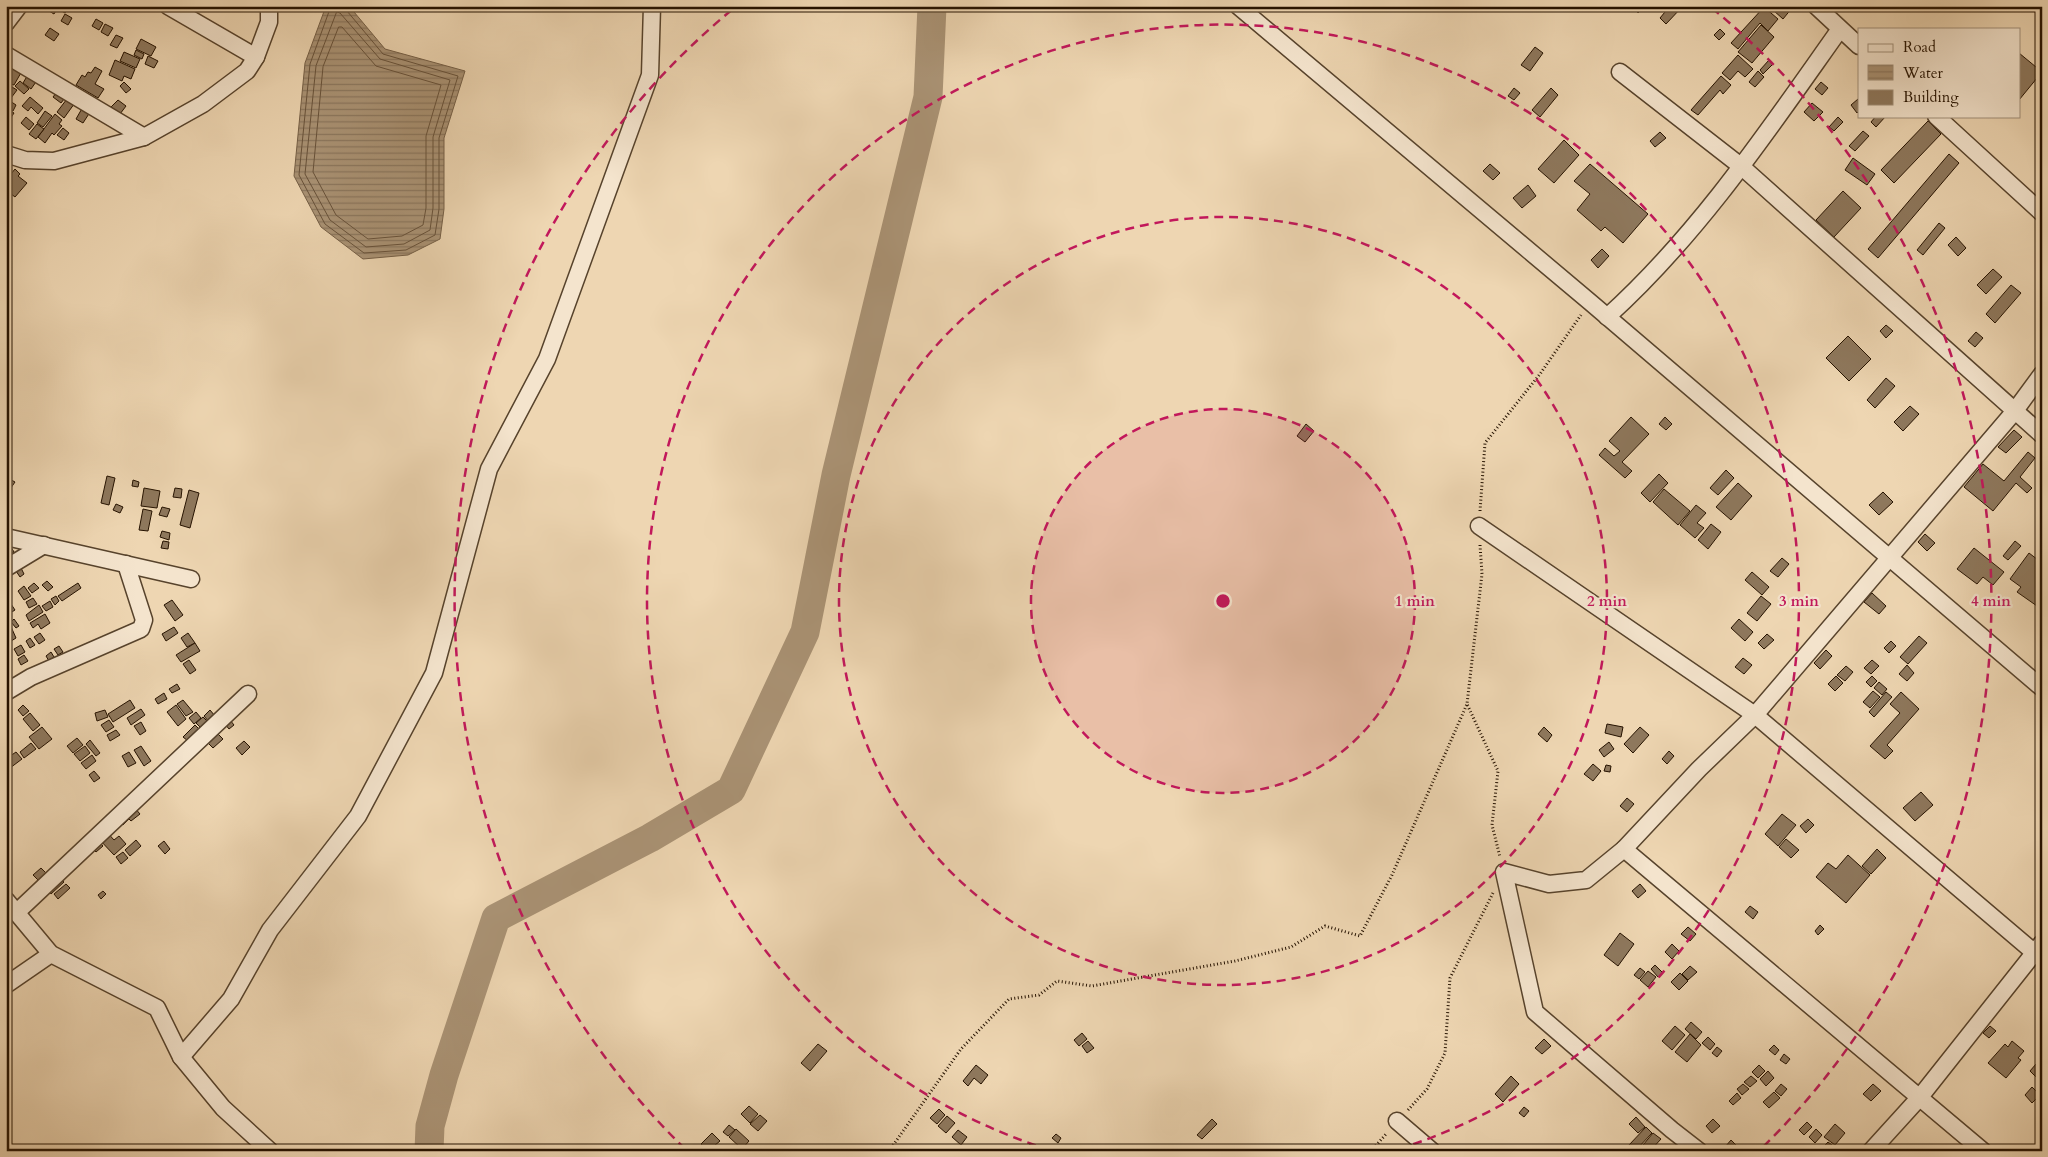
<svg xmlns="http://www.w3.org/2000/svg" width="2048" height="1157" viewBox="0 0 2048 1157" font-family="Cardo,serif">
<defs>
<pattern id="water-rules" width="6" height="5" patternUnits="userSpaceOnUse" patternTransform="scale(1.25)"><rect width="6" height="5" fill="#aa9375"/><path d="M0 2.5h6" fill="none" stroke="#8a775e"/></pattern>
</defs>
<rect width="100%" height="100%" fill="#eed6b2"/>
<filter id="stains"><feTurbulence type="fractalNoise" baseFrequency=".004" numOctaves="4"/><feColorMatrix values="0 0 0 0 .2 0 0 0 0 .09 0 0 0 0 .02 0 0 0 .5 -.17"/></filter>
<radialGradient id="worn" r=".72"><stop offset=".6" stop-color="#630" stop-opacity="0"/><stop offset="1" stop-color="#630" stop-opacity=".3"/></radialGradient>
<!-- water -->
<path fill="url(#water-rules)" stroke="#755f46" d="M326,6H349L385,49L465,71L444,138V209L440,239L408,255L363,259L321,227L294,176L305,63Z"/>
<g fill="none" stroke-linecap="round" stroke-linejoin="round">
<!-- shore -->
<g stroke="#68523a" stroke-width="1">
<path d="M331,6L310,64L299,175L325,224L364,253L406,250L435,235L439,209V138L458,76L383,54L347,11L345,6"/>
<path d="M337,12L340,13L380,59L450,80L433,137V208L430,230L404,244L366,247L330,220L305,174L316,66Z"/>
<path d="M339,27H342L376,66L441,85L426,136V208L423,225L402,236L368,239L336,215L313,172L323,67Z"/>
</g>
<!-- river -->
<path stroke="#aa9375" stroke-width="29" d="M429,1151L430,1126L444,1075L496,918L650,838L731,790L805,632L836,475L928,97L932,6"/>
</g>
<!-- building -->
<g fill="#8e785d" stroke="#251200">
<path d="M52,6L57,9L54,14L49,11Z"/>
<path d="M60,6H69L65,13L58,9Z"/>
<path d="M1633,6H1645L1638,13Z"/>
<path d="M1670,6L1682,7L1666,24L1660,18Z"/>
<path d="M1776,6H1790L1792,8L1783,19L1773,10Z"/>
<path d="M1764,7L1778,19L1768,31L1760,23L1738,49L1731,43Z"/>
<path d="M65,14L72,18L68,25L61,21Z"/>
<path d="M96,19L103,23L99,30L92,26Z"/>
<path d="M105,24L113,28L108,36L101,32Z"/>
<path d="M1761,25L1774,37L1752,63L1738,52Z"/>
<path d="M50,28L59,34L54,41L45,35Z"/>
<path d="M1720,29L1725,34L1719,40L1714,35Z"/>
<path d="M116,35L123,38L117,48L110,45Z"/>
<path d="M141,39L156,47L151,56L136,49Z"/>
<path d="M1535,47L1543,53L1530,71L1521,65Z"/>
<path d="M136,50L144,54L142,59L134,55Z"/>
<path d="M124,52L140,59L136,68L120,61Z"/>
<path d="M2019,53L2042,72L2019,100Z"/>
<path d="M1738,55L1753,69L1745,77L1738,71L1730,80L1722,73Z"/>
<path d="M148,56L158,61L154,68L145,64Z"/>
<path d="M115,60L135,69L131,79L124,76L122,81L109,75Z"/>
<path d="M1769,60L1773,64L1763,74L1760,70Z"/>
<path d="M13,66L22,71L14,85L11,84L6,93V78Z"/>
<path d="M95,67L102,71L95,84L104,89L98,98L76,85L82,75L85,77L88,72L91,73Z"/>
<path d="M1758,71L1764,77L1755,87L1749,82Z"/>
<path d="M29,73L38,79L31,89L23,83Z"/>
<path d="M1721,76L1731,85L1723,94L1720,90L1698,115L1691,110Z"/>
<path d="M20,81L29,89L24,94L15,86Z"/>
<path d="M124,82L131,89L126,93L120,86Z"/>
<path d="M1821,82L1828,88L1822,95L1815,89Z"/>
<path d="M12,87L17,90L11,98L7,95Z"/>
<path d="M60,88L68,94L61,103L53,97Z"/>
<path d="M1514,88L1520,93L1514,100L1508,96Z"/>
<path d="M1551,88L1558,95L1540,117L1532,110Z"/>
<path d="M70,95L77,100L64,118L57,112Z"/>
<path d="M30,97L43,108L38,114L31,107L28,111L22,106Z"/>
<path d="M1858,99L1859,111L1857,113L1851,105Z"/>
<path d="M118,100L126,106L120,114L111,107Z"/>
<path d="M10,101L16,105L13,111L6,107Z"/>
<path d="M1812,103L1823,112L1814,121L1804,112Z"/>
<path d="M84,105L92,109L83,123L76,119Z"/>
<path d="M6,108L14,113L8,122H6Z"/>
<path d="M45,111L52,116L43,127L37,123Z"/>
<path d="M55,114L62,120L59,124L62,126L54,135L52,133L45,143L38,137Z"/>
<path d="M1876,116H1886L1876,127L1871,122Z"/>
<path d="M26,117L34,124L29,130L21,123Z"/>
<path d="M1838,117L1843,122L1834,131L1829,127Z"/>
<path d="M1928,121L1941,134L1894,183L1881,170Z"/>
<path d="M37,124L44,129L36,139L29,134Z"/>
<path d="M63,128L69,133L64,140L57,135Z"/>
<path d="M1863,131L1869,136L1855,151L1849,146Z"/>
<path d="M1660,132L1666,138L1655,147L1650,141Z"/>
<path d="M1564,140L1579,155L1554,183L1538,169Z"/>
<path d="M1949,154L1959,163L1878,258L1868,249Z"/>
<path d="M2042,154V164L2036,159Z"/>
<path d="M1853,158L1875,174L1867,185L1845,170Z"/>
<path d="M1490,164L1500,173L1493,180L1483,171Z"/>
<path d="M1590,164L1648,214L1623,243L1605,227L1601,231L1577,210L1590,194L1574,181Z"/>
<path d="M15,169L20,174L18,176L27,183L15,197L6,190V180Z"/>
<path d="M1528,185L1536,196L1522,208L1513,198Z"/>
<path d="M1843,191L1861,208L1834,237L1816,220Z"/>
<path d="M1939,223L1945,228L1923,255L1917,250Z"/>
<path d="M1956,237L1966,248L1958,256L1948,245Z"/>
<path d="M1602,249L1609,256L1598,268L1591,260Z"/>
<path d="M1993,269L2002,277L1986,294L1977,285Z"/>
<path d="M2011,285L2021,293L1995,323L1986,314Z"/>
<path d="M1886,325L1893,331L1886,338L1880,331Z"/>
<path d="M1976,332L1983,338L1975,347L1968,341Z"/>
<path d="M1848,336L1871,359L1849,381L1826,358Z"/>
<path d="M1886,378L1895,386L1875,408L1867,400Z"/>
<path d="M1910,406L1919,414L1903,431L1894,422Z"/>
<path d="M1631,417L1649,434L1622,462L1632,471L1625,478L1599,455L1605,448L1614,456L1620,451L1609,441Z"/>
<path d="M1665,417L1672,424L1666,430L1659,424Z"/>
<path d="M1306,424L1314,431L1305,442L1297,436Z"/>
<path d="M2014,430L2022,437L2006,453L1998,447Z"/>
<path d="M2028,452L2035,458L2020,477L2032,488L2027,493L2016,483L1993,511L1964,487L1983,464L2004,481Z"/>
<path d="M1726,470L1734,478L1718,495L1710,488Z"/>
<path d="M1659,474L1668,483L1650,502L1641,493Z"/>
<path d="M107,476L115,478L109,505L101,503Z"/>
<path d="M6,477L15,482L6,495Z"/>
<path d="M133,480L139,482L138,487L132,486Z"/>
<path d="M1738,483L1752,496L1731,520L1716,507Z"/>
<path d="M144,488L160,491L157,508L141,506Z"/>
<path d="M175,488L182,489L181,498L173,497Z"/>
<path d="M1664,489L1690,511L1678,525L1653,502Z"/>
<path d="M189,490L199,493L190,528L180,525Z"/>
<path d="M1883,492L1893,502L1879,515L1869,505Z"/>
<path d="M116,504L123,507L120,513L113,510Z"/>
<path d="M1696,505L1706,513L1697,523L1704,528L1695,538L1680,525Z"/>
<path d="M162,507L170,509L167,517L159,515Z"/>
<path d="M143,509L152,511L148,531L139,530Z"/>
<path d="M1711,524L1721,532L1708,549L1698,540Z"/>
<path d="M162,531L170,533L169,540L160,537Z"/>
<path d="M1925,534L1935,543L1927,551L1918,542Z"/>
<path d="M163,541L169,542L168,549L161,548Z"/>
<path d="M2015,541L2021,546L2008,560L2003,556Z"/>
<path d="M11,547L14,552L6,557V550Z"/>
<path d="M1974,548L2004,572L1993,585L1983,577L1977,584L1957,569Z"/>
<path d="M2029,553L2042,563V599L2037,606L2017,592L2021,587L2010,579Z"/>
<path d="M1782,558L1789,564L1778,577L1770,571Z"/>
<path d="M21,568L24,574L20,577L16,571Z"/>
<path d="M1752,572L1769,587L1762,595L1745,580Z"/>
<path d="M47,581L53,587L48,591L42,585Z"/>
<path d="M34,583L39,588L32,593L28,588Z"/>
<path d="M78,583L81,588L62,601L58,596Z"/>
<path d="M24,586L31,596L24,600L18,591Z"/>
<path d="M1872,593L1886,606L1879,614L1864,602Z"/>
<path d="M56,596L59,601L55,605L51,599Z"/>
<path d="M1761,596L1771,604L1757,621L1747,613Z"/>
<path d="M33,598L37,604L29,608L26,602Z"/>
<path d="M172,600L183,615L175,621L164,605Z"/>
<path d="M9,601L15,610L7,615L6,603Z"/>
<path d="M50,601L53,607L46,611L42,606Z"/>
<path d="M39,605L43,612L29,621L26,615Z"/>
<path d="M45,614L50,623L41,629L38,624L33,628L30,623Z"/>
<path d="M14,619L19,626L16,628L11,622Z"/>
<path d="M1739,619L1753,632L1745,641L1731,628Z"/>
<path d="M8,620L16,638L8,643L6,639V621Z"/>
<path d="M174,627L178,633L166,641L162,634Z"/>
<path d="M40,633L45,640L39,644L34,637Z"/>
<path d="M188,633L195,643L187,647L181,638Z"/>
<path d="M1767,634L1774,640L1764,649L1758,643Z"/>
<path d="M1919,636L1927,643L1908,664L1900,657Z"/>
<path d="M30,638L35,645L30,648L26,641Z"/>
<path d="M1891,641L1896,646L1889,653L1884,648Z"/>
<path d="M195,643L200,651L181,662L176,655Z"/>
<path d="M21,645L25,652L18,656L14,649Z"/>
<path d="M59,646L63,652L58,655L54,649Z"/>
<path d="M1826,650L1832,656L1820,669L1814,663Z"/>
<path d="M51,652L54,657L49,661L46,656Z"/>
<path d="M24,655L28,661L21,665L18,659Z"/>
<path d="M1743,658L1752,665L1744,674L1735,667Z"/>
<path d="M189,660L196,670L190,674L183,664Z"/>
<path d="M1872,660L1879,666L1871,674L1864,668Z"/>
<path d="M1907,665L1914,673L1907,681L1899,674Z"/>
<path d="M1846,666L1853,672L1845,681L1837,675Z"/>
<path d="M1836,676L1843,683L1835,691L1828,684Z"/>
<path d="M1872,676L1877,681L1871,687L1866,682Z"/>
<path d="M1879,682L1887,689L1882,695L1874,688Z"/>
<path d="M177,684L180,689L172,693L169,689Z"/>
<path d="M1873,691L1880,697L1870,708L1863,702Z"/>
<path d="M1886,692L1892,697L1874,717L1869,712Z"/>
<path d="M1901,692L1919,709L1887,745L1893,751L1885,759L1870,746L1900,713L1890,704Z"/>
<path d="M164,693L167,699L158,704L155,699Z"/>
<path d="M130,700L135,708L113,722L108,714Z"/>
<path d="M183,700L193,712L186,716L177,704Z"/>
<path d="M23,705L29,711L23,716L18,710Z"/>
<path d="M176,705L186,719L178,726L167,712Z"/>
<path d="M141,709L145,715L131,725L127,718Z"/>
<path d="M105,710L108,717L97,721L95,713Z"/>
<path d="M210,710L215,716L209,722L204,716Z"/>
<path d="M196,712L201,718L194,724L189,718Z"/>
<path d="M30,713L40,725L33,731L23,719Z"/>
<path d="M203,717L208,722L201,728L196,723Z"/>
<path d="M109,720L114,727L106,732L101,725Z"/>
<path d="M230,720L234,725L229,729L225,724Z"/>
<path d="M141,722L146,731L140,735L134,726Z"/>
<path d="M1607,724L1623,727L1621,737L1605,733Z"/>
<path d="M195,725L200,730L188,741L183,737Z"/>
<path d="M42,727L52,739L39,749L29,737Z"/>
<path d="M1544,727L1552,735L1547,742L1538,734Z"/>
<path d="M1640,727L1649,735L1633,753L1624,744Z"/>
<path d="M116,730L120,735L110,741L107,735Z"/>
<path d="M217,733L223,739L213,748L207,742Z"/>
<path d="M77,738L83,745L73,753L67,746Z"/>
<path d="M90,740L100,753L96,756L86,744Z"/>
<path d="M244,741L250,747L242,755L236,748Z"/>
<path d="M1609,742L1614,749L1604,757L1599,750Z"/>
<path d="M31,743L36,749L24,758L20,752Z"/>
<path d="M85,746L90,753L80,761L74,754Z"/>
<path d="M141,746L151,761L144,766L134,750Z"/>
<path d="M1669,751L1674,756L1667,764L1662,759Z"/>
<path d="M16,752L22,759L6,771V759Z"/>
<path d="M129,752L136,763L128,767L122,756Z"/>
<path d="M92,755L96,761L86,769L81,763Z"/>
<path d="M1593,764L1601,771L1593,781L1584,774Z"/>
<path d="M1606,765L1611,766L1610,772L1604,771Z"/>
<path d="M94,771L100,778L94,782L89,775Z"/>
<path d="M1921,792L1933,805L1915,821L1903,808Z"/>
<path d="M1627,798L1634,804L1627,812L1620,806Z"/>
<path d="M134,807L140,814L131,821L129,819L123,825L119,820Z"/>
<path d="M1782,814L1796,825L1778,846L1765,834Z"/>
<path d="M1808,819L1814,825L1806,833L1800,826Z"/>
<path d="M106,831L114,840L119,836L126,844L114,855L98,838Z"/>
<path d="M1786,839L1799,850L1791,858L1779,847Z"/>
<path d="M136,840L141,846L130,856L125,850Z"/>
<path d="M98,841L103,846L96,852L91,847Z"/>
<path d="M164,841L170,849L165,854L158,846Z"/>
<path d="M1877,849L1886,858L1871,874L1862,866Z"/>
<path d="M123,852L128,858L121,864L116,857Z"/>
<path d="M1848,855L1870,875L1846,903L1816,877L1828,863L1836,869Z"/>
<path d="M41,868L48,875L40,882L33,875Z"/>
<path d="M58,876L64,882L51,894L46,888Z"/>
<path d="M66,884L70,888L58,899L54,894Z"/>
<path d="M1640,884L1646,891L1638,898L1632,891Z"/>
<path d="M103,891L106,894L101,899L98,895Z"/>
<path d="M1750,906L1758,912L1753,919L1745,912Z"/>
<path d="M1820,925L1824,929L1818,935L1815,931Z"/>
<path d="M1688,927L1696,934L1690,941L1681,934Z"/>
<path d="M1620,933L1634,944L1618,966L1604,955Z"/>
<path d="M1672,944L1679,951L1672,959L1665,952Z"/>
<path d="M1655,965L1663,973L1658,977L1651,969Z"/>
<path d="M1690,966L1697,972L1688,980L1682,974Z"/>
<path d="M1640,968L1645,972L1639,979L1634,975Z"/>
<path d="M1648,971L1656,977L1648,987L1640,980Z"/>
<path d="M1680,973L1688,981L1679,990L1671,982Z"/>
<path d="M1691,1022L1702,1032L1696,1039L1685,1029Z"/>
<path d="M1675,1026L1685,1035L1672,1050L1662,1041Z"/>
<path d="M1990,1026L1996,1031L1989,1038L1983,1033Z"/>
<path d="M1082,1033L1087,1039L1079,1046L1074,1040Z"/>
<path d="M1690,1034L1701,1045L1687,1062L1675,1052Z"/>
<path d="M1708,1037L1715,1044L1710,1050L1702,1043Z"/>
<path d="M1544,1039L1551,1046L1542,1054L1535,1048Z"/>
<path d="M1088,1041L1094,1048L1087,1053L1082,1046Z"/>
<path d="M2012,1041L2024,1051L2018,1058L2021,1060L2006,1078L1988,1063L2005,1044L2008,1047Z"/>
<path d="M818,1044L827,1051L810,1071L801,1063Z"/>
<path d="M1774,1045L1779,1050L1775,1055L1769,1050Z"/>
<path d="M1717,1047L1722,1051L1717,1057L1712,1053Z"/>
<path d="M1784,1054L1790,1059L1786,1064L1780,1060Z"/>
<path d="M2036,1064L2042,1068V1072L2037,1078L2030,1071Z"/>
<path d="M976,1065L988,1075L981,1084L974,1078L968,1086L963,1081Z"/>
<path d="M1759,1065L1765,1071L1758,1078L1752,1072Z"/>
<path d="M1768,1071L1774,1078L1766,1086L1760,1079Z"/>
<path d="M1511,1076L1519,1084L1503,1102L1495,1094Z"/>
<path d="M1751,1076L1757,1081L1750,1087L1744,1082Z"/>
<path d="M1743,1084L1749,1089L1742,1095L1737,1089Z"/>
<path d="M1781,1084L1787,1089L1781,1096L1775,1091Z"/>
<path d="M1873,1084L1881,1091L1871,1101L1863,1094Z"/>
<path d="M2032,1087L2040,1095L2032,1103L2025,1095Z"/>
<path d="M1774,1092L1780,1098L1769,1108L1763,1102Z"/>
<path d="M1737,1093L1741,1098L1733,1105L1729,1101Z"/>
<path d="M749,1106L758,1114L750,1123L741,1114Z"/>
<path d="M1524,1107L1529,1111L1524,1117L1519,1113Z"/>
<path d="M939,1109L945,1115L937,1124L930,1118Z"/>
<path d="M760,1115L767,1121L758,1131L750,1124Z"/>
<path d="M947,1116L955,1123L946,1133L938,1126Z"/>
<path d="M1636,1117L1645,1127L1638,1133L1629,1124Z"/>
<path d="M1212,1119L1217,1124L1202,1139L1197,1135Z"/>
<path d="M1713,1119L1720,1126L1712,1133L1706,1126Z"/>
<path d="M1807,1122L1812,1127L1804,1135L1799,1130Z"/>
<path d="M1835,1124L1845,1133L1835,1145L1824,1137Z"/>
<path d="M729,1125L735,1130L728,1136L723,1132Z"/>
<path d="M1646,1127L1652,1133L1636,1150L1629,1145Z"/>
<path d="M736,1129L749,1141L742,1149L729,1137Z"/>
<path d="M1816,1129L1822,1135L1815,1143L1809,1137Z"/>
<path d="M958,1130L967,1137L961,1145L952,1137Z"/>
<path d="M712,1133L720,1141L708,1151L701,1144Z"/>
<path d="M1653,1133L1661,1139L1650,1151H1638Z"/>
<path d="M1056,1134L1061,1138L1058,1143L1052,1138Z"/>
<path d="M1731,1140L1736,1145L1729,1151L1725,1147Z"/>
<path d="M1828,1142L1832,1145L1828,1151L1823,1147Z"/>
<path d="M1030,1144L1038,1151H1024Z"/>
<path d="M735,1145L740,1151H730Z"/>
<path d="M1001,1145L1007,1151H996Z"/>
<path d="M701,1146L706,1151H696Z"/>
</g>
<g fill="none" stroke-linecap="round" stroke-linejoin="round">
<defs>
<g id="minor">
<path d="M168,6L256,57"/>
<path d="M1238,6L1590,302L2042,688"/>
<path d="M1816,6L1859,46"/>
<path d="M6,23L19,6"/>
<path d="M6,55L144,137"/>
<path d="M1620,72L1742,167L2042,435"/>
<path d="M1936,116L2042,213"/>
<path d="M6,154L25,160L54,161L144,137L203,104L247,71L256,57L269,22V6"/>
<path d="M1607,317C1699,234 1769,129 1840,29"/>
<path d="M1479,526L1755,715L2042,959"/>
<path d="M6,537L191,579"/>
<path d="M6,568L44,545"/>
<path d="M6,692L31,677L141,629L144,620L126,564"/>
<path d="M1624,849L1699,769L1755,715L2014,412L2042,374"/>
<path d="M6,900L51,954L157,1008L181,1057L223,1108L270,1151"/>
<path d="M17,912L248,694"/>
<path d="M6,985L51,954"/>
<path d="M181,1057L231,999L270,930L358,816L434,673L489,469L547,359L650,75L652,6"/>
<path d="M1397,1121L1432,1151"/>
<path d="M1699,1151L1672,1130L1535,1012L1504,872L1549,884L1586,880L1624,849L1983,1151"/>
<path d="M1871,1151L1920,1097L2042,943"/>
</g>
</defs>
<!-- minor casing -->
<use href="#minor" stroke="#57432c" stroke-width="19"/>
<!-- path -->
<g stroke="#251200" stroke-width="3" stroke-dasharray="1 2.5" stroke-linecap="butt">
<path d="M1480,511L1485,443L1540,374L1581,315"/>
<path d="M1480,545L1482,574L1467,704L1498,771L1492,825L1500,857"/>
<path d="M1408,1110L1427,1089L1445,1053L1450,978L1493,893"/>
<path d="M889,1151L961,1049L1009,999L1039,995L1057,981L1092,986L1235,961L1291,947L1325,926L1360,936L1392,875L1467,704"/>
<path d="M1371,1151L1387,1133"/>
</g>
<!-- minor -->
<use href="#minor" stroke="#f4e4cd" stroke-width="16"/>
</g>
<!-- distance rings -->
<circle cx="1223" cy="601" r="192" fill="#c2185b" fill-opacity=".12"/>
<g fill="none" stroke="#c2185b" stroke-width="2.5" stroke-dasharray="9 6">
<circle cx="1223" cy="601" r="192"/>
<circle cx="1223" cy="601" r="384"/>
<path d="M1050 1150A576 576 0 1 1 1396 1150"/>
<path d="M685 1149A768 768 0 0 1 734 8M1712 8A768 768 0 0 1 1761 1149"/>
</g>
<circle cx="1223" cy="601" r="8" fill="#c2185b" stroke="#f4e4cd" stroke-width="2.5"/>
<g font-size="15" text-anchor="middle" font-weight="bold" fill="#c2185b" stroke="#f4e4cd" stroke-width="4.5" stroke-linejoin="round" paint-order="stroke">
<text x="1415" y="606">1 min</text>
<text x="1607" y="606">2 min</text>
<text x="1799" y="606">3 min</text>
<text x="1991" y="606">4 min</text>
</g>
<!-- margin -->
<rect width="2048" height="1157" fill="none" stroke="#eed6b2" stroke-width="25"/>
<rect x="8" y="8" width="2033" height="1142" fill="none" stroke="#251200" stroke-width="2.5"/>
<rect x="12" y="12" width="2023" height="1132" fill="none" stroke="#251200"/>
<!-- legend -->
<rect x="1858" y="28" width="162" height="90" fill="#f4e4cd" stroke="#a1907b"/>
<rect x="1868" y="44" width="25" height="8" fill="#f4e4cd" stroke="#a1907b"/>
<text x="1903" y="52" font-size="15" fill="#251200">Road</text>
<rect x="1868" y="65" width="25" height="15" fill="url(#water-rules)" stroke="#a1907b"/>
<text x="1903" y="78" font-size="15" fill="#251200">Water</text>
<rect x="1868" y="90" width="25" height="15" fill="#8e785d" stroke="#a1907b"/>
<text x="1903" y="102" font-size="15" fill="#251200">Building</text>
<rect width="100%" height="100%" filter="url(#stains)"/>
<rect width="100%" height="100%" fill="url(#worn)"/>
</svg>
